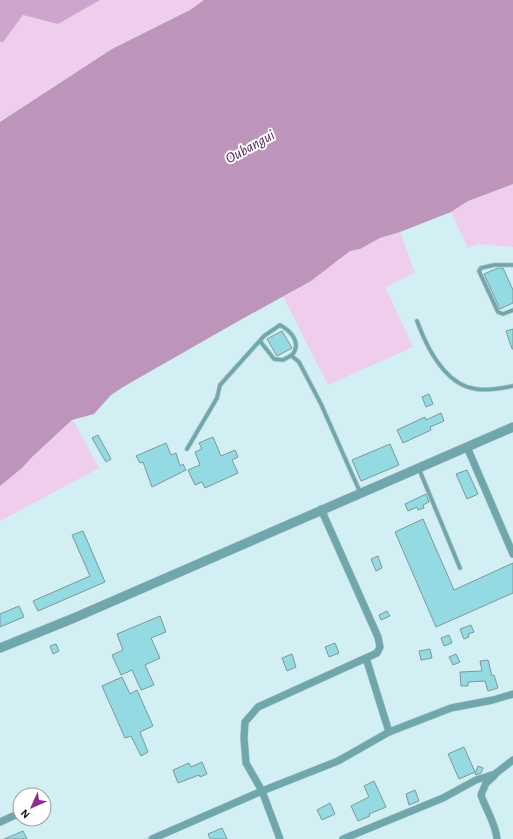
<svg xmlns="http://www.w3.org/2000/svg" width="513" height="839" viewBox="0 0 513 839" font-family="'Alegreya Sans',sans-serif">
<rect width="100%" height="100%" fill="#d2eff3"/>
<!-- green -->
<g fill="#efcded">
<path d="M100,0H204L190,10L112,49L0,122V42H3L23,15L58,24Z"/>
<path d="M513,184V247L477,244L468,248L451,212L468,201Z"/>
<path d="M400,232L415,273L385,287L413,347L328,385L283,296L311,281L350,251L360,249L380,238Z"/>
<path d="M73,420L99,468L0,521V486L22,468L32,457Z"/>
</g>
<!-- forest -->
<path fill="#cea5cc" d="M0,0H100L58,24L23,15L3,42H0Z"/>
<!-- water -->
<path fill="#bd95bb" d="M204,0H513V184L468,201L451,212L400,232L380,238L360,249L350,251L311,281L242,319L123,387L111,395L94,414L72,420L32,457L22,468L0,486V122L112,49L190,10Z"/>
<!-- building -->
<g fill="#94dae3" stroke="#7c989b">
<path d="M498,268H503L513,290V303L500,309L484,274Z"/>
<path d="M513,329V349H512L506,331Z"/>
<path d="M282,331L292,348L277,356L267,339Z"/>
<path d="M429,394L433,404L426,407L422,397Z"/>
<path d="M441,413L444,421L430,427L431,430L403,443L397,430L425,417L426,420Z"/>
<path d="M98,435L111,459L106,462L92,438Z"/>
<path d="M213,437L221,456L235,450L238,457L232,460L238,473L205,488L202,482L195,485L188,470L200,465L195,452L202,449L199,443Z"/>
<path d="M166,443L171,455L176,453L180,466L183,464L186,470L152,487L143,462L140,463L136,456Z"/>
<path d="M390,444L399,465L361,481L352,460Z"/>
<path d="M467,470L478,494L467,499L456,474Z"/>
<path d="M426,494L429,502L423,505L424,508L418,510L417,507L408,511L405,504Z"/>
<path d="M423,519L454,590L513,563V593L436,627L395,532Z"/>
<path d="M83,531L105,582L38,611L33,601L90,576L72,535Z"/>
<path d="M378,556L382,568L376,571L371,559Z"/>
<path d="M19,606L24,617L0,627V614Z"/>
<path d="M387,611L390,616L381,620L379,615Z"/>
<path d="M160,616L166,632L151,638L160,658L145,665L154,685L141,690L132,670L121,675L112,655L123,650L117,634Z"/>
<path d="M471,625L474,632L468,634L469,637L464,639L460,629Z"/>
<path d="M449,635L452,643L444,646L441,638Z"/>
<path d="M335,643L339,653L329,657L325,647Z"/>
<path d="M56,644L59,651L53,654L50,646Z"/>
<path d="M430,649L432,658L421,660L419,651Z"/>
<path d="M292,654L296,667L287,671L282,658Z"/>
<path d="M456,654L460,662L453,665L449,657Z"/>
<path d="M488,660L492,676L494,675L498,688L488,691L485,681L468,682V686H461L460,672L482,671L480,661Z"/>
<path d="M122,677L130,694L137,690L153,726L140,732L148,752L141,756L131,736L125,738L102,686Z"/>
<path d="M464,747L475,772L459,779L448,754Z"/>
<path d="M202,762L207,774L200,777L199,775L178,783L173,770L189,763L191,767Z"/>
<path d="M478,766L483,768L481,773L476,775L475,774Z"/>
<path d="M374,781L386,807L369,814L370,816L358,821L351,806L369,797L364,786Z"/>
<path d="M415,790L419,801L409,805L406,794Z"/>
<path d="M330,803L335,814L322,820L317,810Z"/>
<path d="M222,828L227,839H210L208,834Z"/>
<path d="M23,831L27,839H4Z"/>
</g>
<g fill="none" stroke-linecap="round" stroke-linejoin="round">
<defs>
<g id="service">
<path d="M513,265H494L481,268L479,271L498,312L503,314L513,310"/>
<path d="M417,321C427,348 445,385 476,389C488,391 501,388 513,386"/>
<path d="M260,341L274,359L283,360L292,355"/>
<path d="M187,449L217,398L220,385L264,336L280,325C291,331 302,343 292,355L293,357L299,362L321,404L360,492"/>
<path d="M419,469L460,568"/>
</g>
<g id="minor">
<path d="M467,447L513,554"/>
<path d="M366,658L389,732"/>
<path d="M494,776L486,783L481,795C486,810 496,824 497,839"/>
<path d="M0,822L20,813"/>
<path d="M152,839L262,791L338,761L389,732L451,708L493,700L513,694"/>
<path d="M280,839L262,791L246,763L244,738L245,722L258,707L366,658L377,653L380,647L378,637L321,509"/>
<path d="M343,839L443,798L476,780L495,774L513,760"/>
</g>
<path id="tertiary" d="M0,648L74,618L513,427"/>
</defs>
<!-- service casing -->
<use href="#service" stroke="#b2cbcf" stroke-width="5"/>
<!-- minor casing -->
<use href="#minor" stroke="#b2cbcf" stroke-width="8"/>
<!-- tertiary casing -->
<use href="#tertiary" stroke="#b2cbcf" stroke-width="10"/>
<!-- service -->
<use href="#service" stroke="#6fa7ad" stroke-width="3.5"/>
<!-- minor -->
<use href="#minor" stroke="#6fa7ad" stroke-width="7"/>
<!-- tertiary -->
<use href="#tertiary" stroke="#6fa7ad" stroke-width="9"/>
</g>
<g text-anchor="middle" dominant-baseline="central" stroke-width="4" stroke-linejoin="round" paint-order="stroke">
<!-- water labels -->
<g font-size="15" font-style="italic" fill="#491849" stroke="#fff">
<text transform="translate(250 147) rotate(-29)">Oubangui</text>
</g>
</g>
<!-- north arrow -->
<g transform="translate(32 807) rotate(225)"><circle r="19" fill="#ffffff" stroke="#9ca0a0"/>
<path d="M0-3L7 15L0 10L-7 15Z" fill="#902b91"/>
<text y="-6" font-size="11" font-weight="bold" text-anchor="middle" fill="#071112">N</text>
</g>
</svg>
